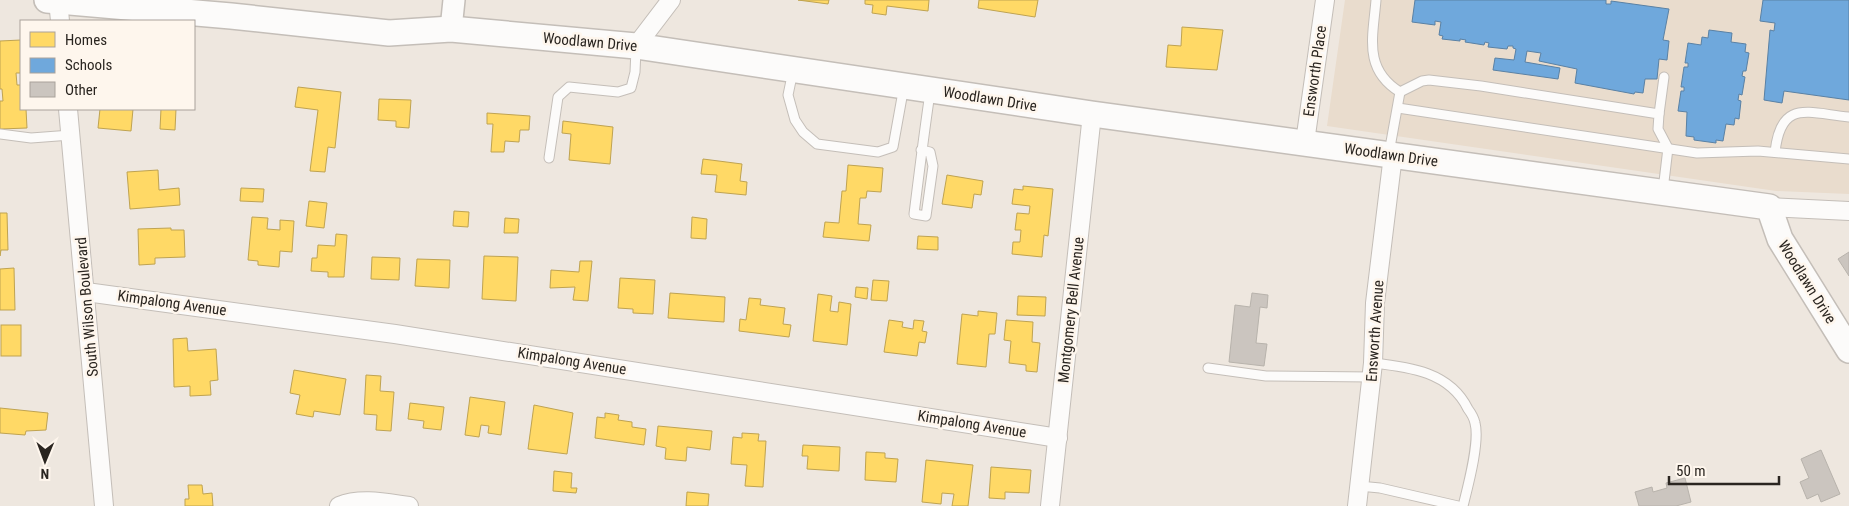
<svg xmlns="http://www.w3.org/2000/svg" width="1849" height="506" viewBox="0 0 1849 506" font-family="'Roboto Condensed',sans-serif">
<rect width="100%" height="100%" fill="#eee7df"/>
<!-- built -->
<path fill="#e9dccd" d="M1345,0H1849V194L1776,191L1327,126Z"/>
<!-- homes -->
<g fill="#ffd966" stroke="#bfa351">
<path d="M798,0H829L828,4Z"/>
<path d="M865,0H929L928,11L887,6L886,15L872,13L873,5L865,4Z"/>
<path d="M979,0H1038L1035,17L978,8Z"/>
<path d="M1182,27L1223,30L1217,70L1166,67L1168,45L1181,46Z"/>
<path d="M21,40V73H16L17,85H21V109H26L27,128L0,129V101H3L2,89H0V41Z"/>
<path d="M298,87L341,92L335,148L328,147L325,172L310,171L318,110L295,107Z"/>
<path d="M379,99L411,100L409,128L396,127V121L378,120Z"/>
<path d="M100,109H133L131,131L98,128Z"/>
<path d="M161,109H176L175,130L160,129Z"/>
<path d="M487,113L530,116L529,130H520L519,142L505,141L504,152H491L493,124H487Z"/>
<path d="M563,121L613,127L610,164L569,160L571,134L562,133Z"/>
<path d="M703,159L742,164L740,181L747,182L746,195L715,192L717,175L701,174Z"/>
<path d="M848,165L883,168L881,192L867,191L866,198H860L858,224L871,225L869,241L823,237L825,222L839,223L842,191H846Z"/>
<path d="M158,170L159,190L179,188L180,205L130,209L127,172Z"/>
<path d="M947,175L983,181L981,195L974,194L972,208L942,204Z"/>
<path d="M1023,186L1053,189L1048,236L1044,235L1042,257L1012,254L1013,242H1020L1021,230H1015L1017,213L1029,214L1030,206L1012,204L1014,189L1023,190Z"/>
<path d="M241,188L264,189L263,202L240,201Z"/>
<path d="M309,201L327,203L324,228L306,226Z"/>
<path d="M454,211L469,212L468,227L453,226Z"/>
<path d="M0,213H7L8,250H1L0,256Z"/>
<path d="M252,217L268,218L267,229L280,230V220L294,221L292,252L280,251L279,267L258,265V261L248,260Z"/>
<path d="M692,217L707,219L706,239L691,238Z"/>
<path d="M505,218L519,219L518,233H504Z"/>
<path d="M171,228V230H184L185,257L155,258V264L139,265L138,229Z"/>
<path d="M336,234L347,235L344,277H328V272L311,271L312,258H317L318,245L335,246Z"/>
<path d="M918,236L938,237V250L917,249Z"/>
<path d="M484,256L518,257L516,301L482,299Z"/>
<path d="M372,257L400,258L399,280L371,279Z"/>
<path d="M417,259L450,260L449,288L415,286Z"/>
<path d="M580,261H592L588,301L573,300L575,287L550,288L551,270L579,272Z"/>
<path d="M14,268L15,310H0V269Z"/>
<path d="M620,278L655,280L653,314L633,313V309L618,308Z"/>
<path d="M873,280L889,281L887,301L871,300Z"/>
<path d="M856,287L868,288L867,299L855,297Z"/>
<path d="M670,293L725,297L724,322L668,318Z"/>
<path d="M818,294L832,296L830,311L838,312L839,302L851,304L847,345L813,341Z"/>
<path d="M1018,296L1046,297L1045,316L1017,315Z"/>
<path d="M749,298L761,299L760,305L785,308L783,324L791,325L789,337L739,331L740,319L746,320Z"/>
<path d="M978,311L997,313L995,334H989L986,367L957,364L962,314L978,316Z"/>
<path d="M889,320L903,322L902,327L913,329L914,320L924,321L922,331L927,332L925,343L919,342L917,356L884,352Z"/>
<path d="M1006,320L1033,322L1032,342L1040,343L1037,372L1026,371V365L1009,363L1011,341L1004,340Z"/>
<rect x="1" y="325" width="20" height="31"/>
<path d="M187,338L188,351L216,349L218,380L210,381L211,395L190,396V386L174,387L173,339Z"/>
<path d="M294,370L346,379L340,415L314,411L313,417L296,414L300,395L290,393Z"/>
<path d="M366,375L381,376L380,391L394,392L391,431L376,430L377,415L364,414Z"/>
<path d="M470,397L505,402L501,435L488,433L489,426L481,425L479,437L465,435Z"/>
<path d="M410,403L444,407L441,430L423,428L424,421L408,419Z"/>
<path d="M534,405L573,413L567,454L528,449Z"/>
<path d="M0,408L48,413L46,430L26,431L25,435L0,433Z"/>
<path d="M605,413L619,415L618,420L632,422V427L646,429L644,445L595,438L597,417L605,418Z"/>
<path d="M658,426L712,431L710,450L687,447L686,461L665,459L666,448L656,446Z"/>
<path d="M742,433L759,434L758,441H766L763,487L745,486L747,465L731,464L733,437L742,438Z"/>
<path d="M803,445L840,447L839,471L807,469L808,456H802Z"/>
<path d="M866,452L885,453V458L898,459L896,482L865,480Z"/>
<path d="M926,460L973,465L968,506H952L954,494L942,493L941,504L922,502Z"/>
<path d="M991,467L1031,470L1029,493L1005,492V499L989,498Z"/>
<path d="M554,471L572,473L571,488H577L576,493L553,491Z"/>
<path d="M188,485H202L203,494L212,493L213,506H185V499H189Z"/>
<path d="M687,492L709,494L708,506H686Z"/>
</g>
<!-- schools -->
<g fill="#6fa8dc" stroke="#5a81a4">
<path d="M1415,0H1606V4H1611V1L1669,9L1663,40L1669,41L1667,60L1659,59L1657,79H1645L1643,93L1635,92L1634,94L1575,83L1577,69L1539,61L1541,53L1527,51L1525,62L1560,68L1558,79L1493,70L1495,58L1514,60L1516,49L1513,48V46H1508L1507,49L1488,47L1489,43L1485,42L1484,45L1465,42L1466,40L1460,39V41L1442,39L1443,36L1439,35L1441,22L1435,21V25L1412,22Z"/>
<path d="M1763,0H1849V100L1784,91L1782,103L1764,100L1770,30L1774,31L1775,23L1760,21Z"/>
<path d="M1709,30L1732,33L1731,42L1746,44L1745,52L1749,53L1746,71H1743L1742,76L1745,77L1742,95L1739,94L1738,100L1741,101L1739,119L1735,118L1734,125L1726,124L1723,141L1716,140V143L1694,140V137L1686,136L1687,112L1678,111L1681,91H1684V87H1681L1684,67H1688V63H1685L1688,43L1701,45L1702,37L1708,38Z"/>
</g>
<!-- building -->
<g fill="#cbc5bf" stroke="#b8b3ac">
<path d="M1849,252V276L1838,259Z"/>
<path d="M1252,293L1268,295L1267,308L1260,307L1256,343L1267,344L1264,366L1229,362L1235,305L1250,307Z"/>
<path d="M1821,450L1840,494L1821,502L1818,494L1807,499L1800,482L1809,478L1801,459Z"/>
<path d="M1685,478L1691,502L1676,506H1639L1635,492L1652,487L1653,492L1667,488L1666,483Z"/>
</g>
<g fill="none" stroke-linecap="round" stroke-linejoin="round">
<defs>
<g id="service">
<path d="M1376,0C1373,37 1363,69 1400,92"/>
<path d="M793,71L788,95L795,120L803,132L817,144L878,152L893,147L904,86"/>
<path d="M1400,92L1422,81L1429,80L1481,86L1659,114L1658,129L1668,148L1663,190"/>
<path d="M1398,108L1697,153L1758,151L1849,159"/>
<path d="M1659,114L1664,77"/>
<path d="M0,134L31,138L71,135"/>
<path d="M921,150L930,152L933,166L926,216L914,214C919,174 924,133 930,93"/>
<path d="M1775,152C1781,99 1807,113 1849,117"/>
<path d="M1389,153L1400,92"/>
<path d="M549,158L558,97L569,87L618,92L631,88L635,72L636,49"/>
<path d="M1373,363C1410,367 1450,372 1468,409C1471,413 1474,418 1475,423C1480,442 1468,486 1463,506"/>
<path d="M1208,368L1266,376L1372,377"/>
<path d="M1359,486L1380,488L1458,506"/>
</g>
<g id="minor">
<path d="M58,0L60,21"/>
<path d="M636,46L671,0"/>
<path d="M68,109L104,506"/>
<path d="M1305,142L1325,0"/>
<path d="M1769,207L1849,211"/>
<path d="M86,292L395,334L1058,438"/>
<path d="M339,506C361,497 387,503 409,506"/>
<path d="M1050,506L1092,114"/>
<path d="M1357,506L1373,363L1375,303L1393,155"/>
</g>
<path id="tertiary" d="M451,29L454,0"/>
<path id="secondary" d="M47,0L231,16L389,33L451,29L636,46L1092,114L1769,207L1780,239L1849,350"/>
</defs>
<!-- service casing -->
<use href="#service" stroke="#c4beb8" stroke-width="11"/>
<!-- minor casing -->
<use href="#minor" stroke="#c4beb8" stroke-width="20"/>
<!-- tertiary casing -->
<use href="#tertiary" stroke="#c4beb8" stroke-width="24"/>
<!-- secondary casing -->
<use href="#secondary" stroke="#c4beb8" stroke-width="28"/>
<!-- service -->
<use href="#service" stroke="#fcfbfa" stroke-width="9"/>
<!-- minor -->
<use href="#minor" stroke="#fcfbfa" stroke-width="18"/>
<!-- tertiary -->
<use href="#tertiary" stroke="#fcfbfa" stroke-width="21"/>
<!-- secondary -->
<use href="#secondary" stroke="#fcfbfa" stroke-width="25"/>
</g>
<g text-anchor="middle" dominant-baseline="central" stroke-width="5" stroke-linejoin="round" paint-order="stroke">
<!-- street labels -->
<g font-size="15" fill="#2a2520" stroke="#fef6ed">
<text transform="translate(590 42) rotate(5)">Woodlawn Drive</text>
<text transform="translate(1315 71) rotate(-82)">Ensworth Place</text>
<text transform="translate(990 99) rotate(9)">Woodlawn Drive</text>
<text transform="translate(1391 155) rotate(8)">Woodlawn Drive</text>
<text transform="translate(1807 282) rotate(58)">Woodlawn Drive</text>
<text transform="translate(172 303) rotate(8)">Kimpalong Avenue</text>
<text transform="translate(87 307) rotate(-95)">South Wilson Boulevard</text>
<text transform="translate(1071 310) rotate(-84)">Montgomery Bell Avenue</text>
<text transform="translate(1375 331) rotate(-86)">Ensworth Avenue</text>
<text transform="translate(572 361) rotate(9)">Kimpalong Avenue</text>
<text transform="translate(972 424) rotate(9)">Kimpalong Avenue</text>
</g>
</g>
<!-- legend -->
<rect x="20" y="20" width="175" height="90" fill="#fef6ed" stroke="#a9a29b"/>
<rect x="30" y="32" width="25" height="15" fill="#ffd966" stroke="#a9a29b"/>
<text x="65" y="45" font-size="15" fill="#2a2520">Homes</text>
<rect x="30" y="58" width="25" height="15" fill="#6fa8dc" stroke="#a9a29b"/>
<text x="65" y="70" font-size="15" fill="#2a2520">Schools</text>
<rect x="30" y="82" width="25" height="15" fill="#cbc5bf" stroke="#a9a29b"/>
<text x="65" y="95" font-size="15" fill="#2a2520">Other</text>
<!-- north arrow -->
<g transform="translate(45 461) rotate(181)" stroke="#fef6ed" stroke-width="4" paint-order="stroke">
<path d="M0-4L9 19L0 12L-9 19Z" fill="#2a2520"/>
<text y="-8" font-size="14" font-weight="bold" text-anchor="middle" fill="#2a2520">N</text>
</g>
<!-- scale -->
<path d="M1669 476v8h110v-8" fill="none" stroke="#2a2520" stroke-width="2.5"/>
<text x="1676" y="476" font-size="15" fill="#2a2520" stroke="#fef6ed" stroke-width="4" paint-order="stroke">50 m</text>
</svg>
